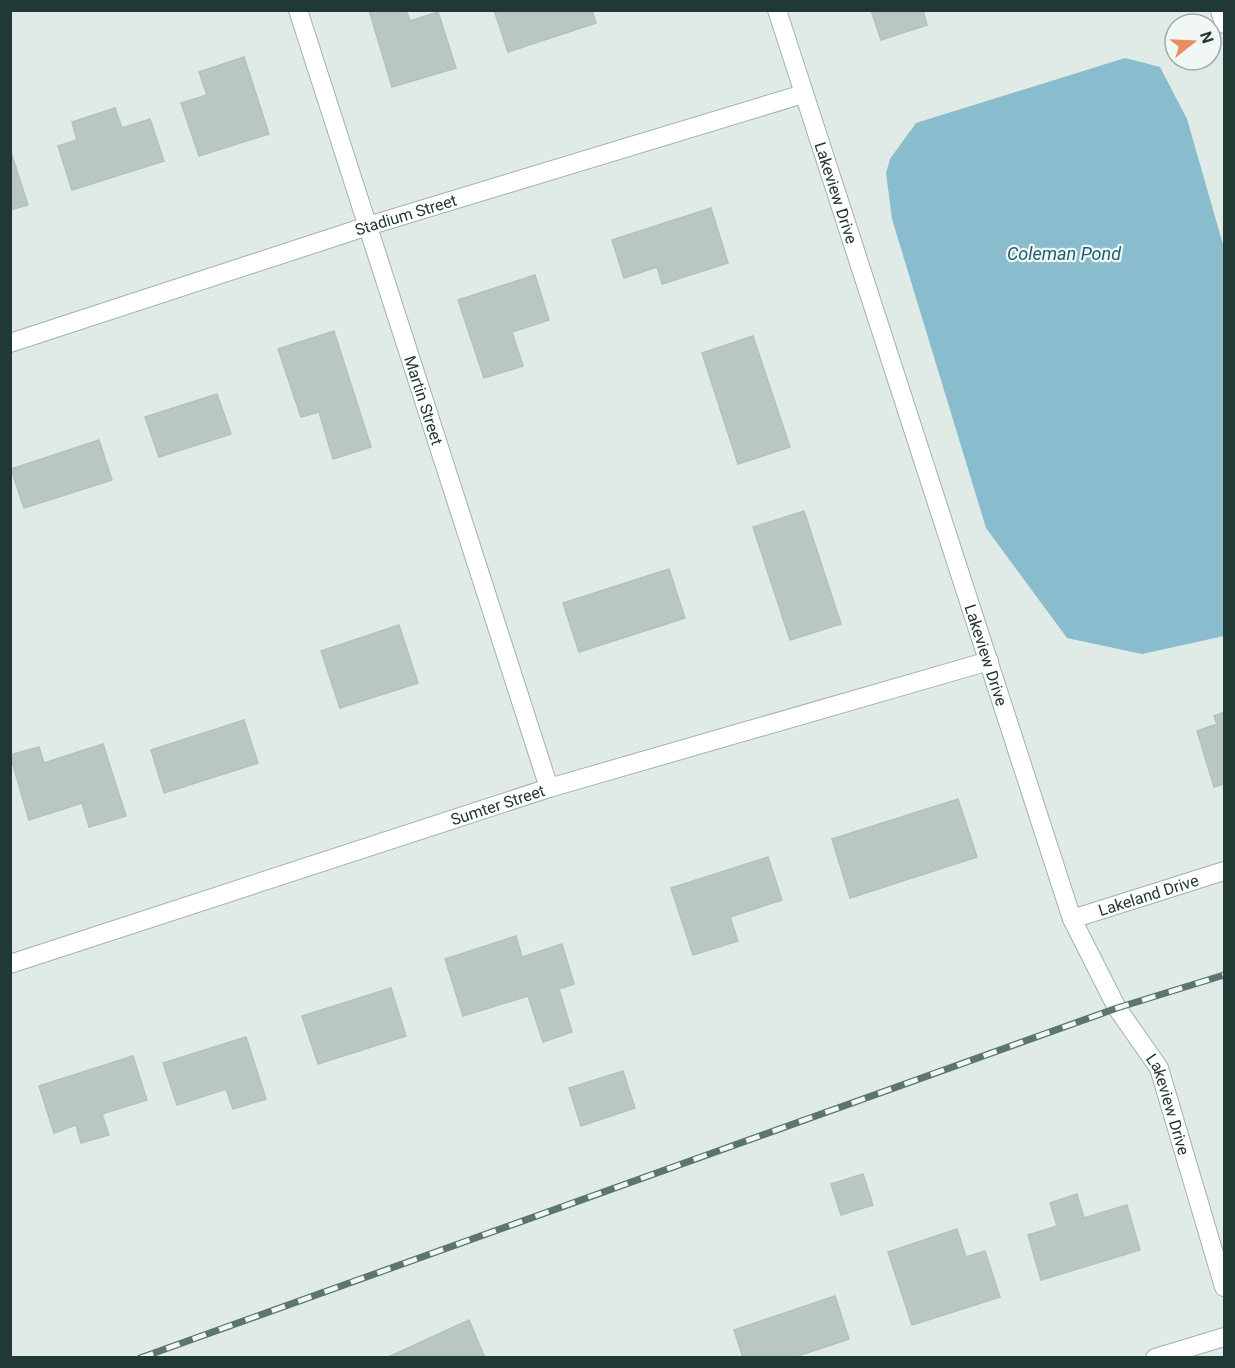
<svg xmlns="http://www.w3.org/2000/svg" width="1235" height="1368" viewBox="0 0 1235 1368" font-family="Roboto,sans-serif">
<rect width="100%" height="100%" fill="#e0eae6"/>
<!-- water -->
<path fill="#89bccd" d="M1125,58L1160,67L1187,119L1224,248V636L1142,654L1067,638L986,528L892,219L886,173L890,159L916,123Z"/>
<!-- building -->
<g fill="#b8c7c2" stroke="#b2c3be" stroke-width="1.5">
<path d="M369,10H406L410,21L438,12L456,68L392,87Z"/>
<path d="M494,10H592L596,23L508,52Z"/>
<path d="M871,10H923L927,25L881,40Z"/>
<path d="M244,57L269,134L199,156L181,103L207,95L199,72Z"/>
<path d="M115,108L122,128L150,119L164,161L72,190L58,146L77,140L72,122Z"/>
<path d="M10,149L28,205L10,210Z"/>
<path d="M711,208L728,263L662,284L657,267L624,278L612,240Z"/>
<path d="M535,275L549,320L512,332L523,366L484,378L458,300Z"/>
<path d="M334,331L371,447L333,459L319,412L301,417L278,349Z"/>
<path d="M753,336L790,447L738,464L702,353Z"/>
<path d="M217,394L231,434L159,457L145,417Z"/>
<path d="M99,440L112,480L24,508L11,469Z"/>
<path d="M804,511L841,624L790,640L753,527Z"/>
<path d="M669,569L685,618L579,652L563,603Z"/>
<path d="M399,625L418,683L340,708L321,651Z"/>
<path d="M1224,712V784L1214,787L1197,731L1217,724L1214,716Z"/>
<path d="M244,720L258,763L164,793L151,750Z"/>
<path d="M103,744L126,816L89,827L82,803L29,820L10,755L39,747L44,763Z"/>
<path d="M958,799L977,857L850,898L832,839Z"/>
<path d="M768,857L782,900L730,917L738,941L693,955L671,888Z"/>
<path d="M516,936L522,957L562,944L574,984L559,989L572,1032L543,1042L528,996L463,1016L445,959Z"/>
<path d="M391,988L406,1036L318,1064L302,1016Z"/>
<path d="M246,1037L266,1099L233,1109L226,1089L177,1105L163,1063Z"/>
<path d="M133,1056L147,1100L102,1114L109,1135L81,1143L76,1125L54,1133L39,1086Z"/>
<path d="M623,1071L635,1108L581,1126L569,1088Z"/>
<path d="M863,1174L873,1205L841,1215L831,1184Z"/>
<path d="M1077,1194L1084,1218L1127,1205L1140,1250L1041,1280L1028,1235L1057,1226L1050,1203Z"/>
<path d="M957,1229L966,1257L985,1251L1000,1297L912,1325L888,1252Z"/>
<path d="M835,1296L849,1339L792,1358H743L734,1330Z"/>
<path d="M469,1320L485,1358H386Z"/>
</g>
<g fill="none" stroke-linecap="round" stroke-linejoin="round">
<defs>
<g id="street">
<path id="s1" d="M298,10L549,788"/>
<path id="s2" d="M777,10L1072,919L1117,1008L1159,1068L1224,1287"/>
<path d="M1220,10L1224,24"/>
<path id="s3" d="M10,343L368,226L803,94"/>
<path id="s4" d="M1072,919L1224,871"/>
<path id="s5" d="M10,964L549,788L989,661"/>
<path d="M1155,1358L1224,1337"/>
</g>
</defs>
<!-- street casing -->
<use href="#street" stroke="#a3b1ad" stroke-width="20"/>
<!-- street -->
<use href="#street" stroke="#fff" stroke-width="18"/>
<defs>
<path id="rail" d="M140,1358L1117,1008L1224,975"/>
</defs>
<!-- rail casing -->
<use href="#rail" stroke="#5b7571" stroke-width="7"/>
<!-- rail -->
<use href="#rail" stroke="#f0f7f4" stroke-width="4.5" stroke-dasharray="14" stroke-linecap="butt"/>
</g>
<g text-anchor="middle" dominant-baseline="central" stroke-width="4.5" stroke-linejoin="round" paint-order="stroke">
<!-- street labels -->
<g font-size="16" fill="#213935" stroke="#f0f7f4">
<text stroke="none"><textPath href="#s2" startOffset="192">Lakeview Drive</textPath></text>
<text stroke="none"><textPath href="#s3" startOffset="416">Stadium Street</textPath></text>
<text stroke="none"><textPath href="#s1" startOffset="410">Martin Street</textPath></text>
<text stroke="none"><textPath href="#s2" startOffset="678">Lakeview Drive</textPath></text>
<text stroke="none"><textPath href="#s5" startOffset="513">Sumter Street</textPath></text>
<text stroke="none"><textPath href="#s4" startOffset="80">Lakeland Drive</textPath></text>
<text stroke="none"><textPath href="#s2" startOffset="1166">Lakeview Drive</textPath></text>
</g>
<!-- water labels -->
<g font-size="18" font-style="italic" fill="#1e5c72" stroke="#f0f7f4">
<text x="1064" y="253">Coleman Pond</text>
</g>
</g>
<!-- border -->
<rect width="1235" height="1368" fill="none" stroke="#213935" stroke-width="24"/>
<!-- north arrow -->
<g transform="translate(1193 42) rotate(72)"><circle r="28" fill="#f0f7f4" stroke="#9daba8" stroke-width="1.5"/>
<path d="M0-4.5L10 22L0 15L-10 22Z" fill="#eb8d5c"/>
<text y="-9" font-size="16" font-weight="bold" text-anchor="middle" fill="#213935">N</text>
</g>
</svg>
